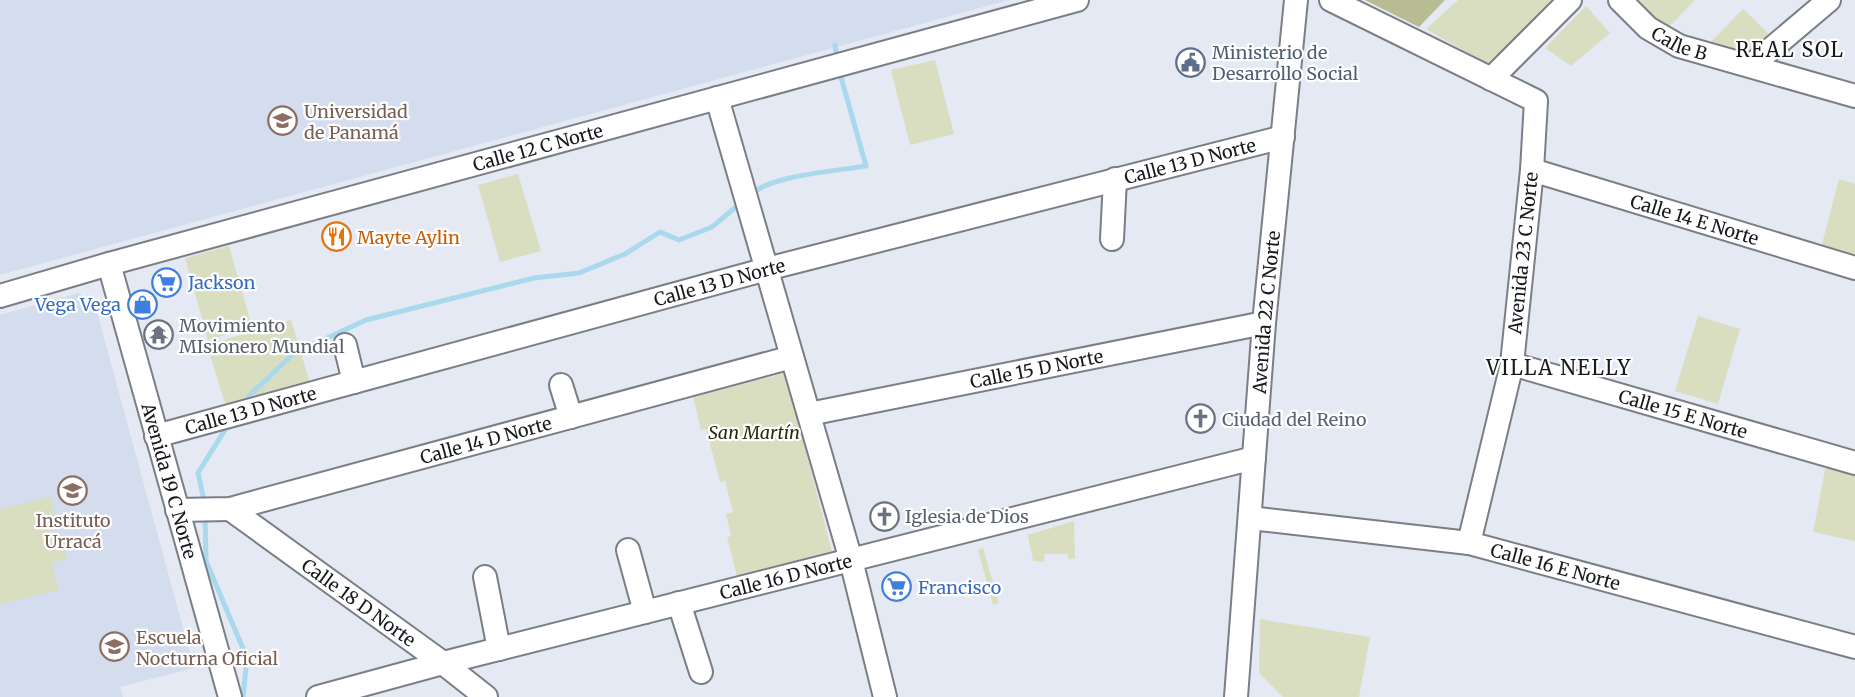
<svg xmlns="http://www.w3.org/2000/svg" width="1855" height="697" viewBox="0 0 1855 697" font-family="Merriweather,serif">
<rect width="100%" height="100%" fill="#e4e9f3"/>
<!-- built -->
<g fill="#d4dded">
<path d="M0,0H1009L0,275Z"/>
<path d="M78,293L94,301L194,668L120,687L123,697H0V315Z"/>
</g>
<!-- green -->
<g fill="#dadec0">
<path d="M1458,0H1555L1487,64L1426,29Z"/>
<path d="M1629,0H1695L1666,30Z"/>
<path d="M1586,6L1610,33L1571,66L1545,48Z"/>
<path d="M1743,9L1772,37L1746,62L1705,48Z"/>
<path d="M935,60L954,134L910,145L891,70Z"/>
<path d="M518,174L541,251L500,262L478,185Z"/>
<path d="M1839,179L1855,184V257L1821,248Z"/>
<path d="M229,246L252,327L208,340L185,258Z"/>
<path d="M1698,316L1740,329L1718,404L1675,391Z"/>
<path d="M291,320L310,383L226,407L207,345Z"/>
<path d="M786,373L833,556L738,580L727,537L731,536L726,514L733,512L725,481L720,482L706,429L701,430L693,396Z"/>
<path d="M1826,465L1855,471V541L1813,532Z"/>
<path d="M50,497L55,514L46,518L51,536L61,533L67,559L51,563L59,590L0,604V509Z"/>
<path d="M1074,521L1075,558L1068,559V554H1045L1044,562L1033,561L1028,535Z"/>
<path d="M983,548L999,603L993,605L978,550Z"/>
<path d="M1260,619L1370,637L1359,697H1283L1259,673Z"/>
</g>
<!-- forest -->
<path fill="#b7bc93" d="M1365,0H1445L1419,27Z"/>
<g fill="none" stroke-linecap="round" stroke-linejoin="round">
<!-- stream -->
<g stroke="#aad8ec" stroke-width="5">
<path d="M835,45L837,58"/>
<path d="M751,194C773,175 836,171 866,166L839,70"/>
<path d="M242,405L250,395L293,354L366,320L534,278L579,273L625,254L660,232L679,240L712,227L742,202"/>
<path d="M205,505L198,473L228,425"/>
<path d="M205,515L206,561L247,658L243,697"/>
</g>
<defs>
<g id="minor">
<path d="M1331,0L1536,101L1532,170L1512,364L1469,543"/>
<path id="s1" d="M1620,0L1648,28L1679,46L1855,96"/>
<path d="M1751,66L1829,0"/>
<path d="M1491,79L1570,0"/>
<path d="M717,98L851,560L885,697"/>
<path id="s2" d="M1532,170L1855,268"/>
<path d="M1112,239L1115,179"/>
<path id="s3" d="M109,264L230,697"/>
<path id="s4" d="M0,296L109,264L1077,0"/>
<path d="M345,345L354,382"/>
<path id="s5" d="M1512,364L1855,463"/>
<path d="M561,385L571,417"/>
<path id="s6" d="M809,414L1264,323"/>
<path id="s7" d="M156,436L767,269L1283,137"/>
<path id="s8" d="M230,509L443,663L486,697"/>
<path id="s9" d="M177,510L230,509L792,357"/>
<path id="s10" d="M1250,518L1469,543L1855,647"/>
<path d="M628,550L645,612"/>
<path d="M485,577L499,649"/>
<path d="M679,603L701,672"/>
<path id="s11" d="M318,697L443,663L1254,458"/>
<path id="s12" d="M1236,697L1264,323L1296,0"/>
</g>
</defs>
<!-- minor casing -->
<use href="#minor" stroke="#7a7e87" stroke-width="26"/>
<!-- minor -->
<use href="#minor" stroke="#fff" stroke-width="22"/>
</g>
<!-- icons -->
<defs>
<symbol id="civic-ring" viewBox="-11 -11 22 22"><circle r="9.5" fill="#fff" stroke="#5c6f8a" stroke-width="1.5"/><path d="M-.6-6.5H3V-4.5H.6V-3L4-1V1h2V6H-6V1h2V-1L-.6-3ZM-1.2 2.5V6h2.4V2.5Z" fill="#5c6f8a"/></symbol>
<symbol id="university-ring" viewBox="-11 -11 22 22"><circle r="9.5" fill="#fff" stroke="#8d6e63" stroke-width="1.5"/><path d="M0-5L7-2L0 1L-7-2ZM-4 1L0 2.5L4 1V4Q0 6-4 4Z" fill="#8d6e63"/></symbol>
<symbol id="restaurant-ring" viewBox="-11 -11 22 22"><circle r="9.5" fill="#fff" stroke="#e8710a" stroke-width="1.5"/><path d="M-5-6h1v4h1v-4h1v4h1v-4h1v5L-1.5 .5V6h-2V.5L-5-1ZM5-6V6H3V1.5H1.5Q1.5-4 5-6Z" fill="#e8710a"/></symbol>
<symbol id="supermarket-ring" viewBox="-11 -11 22 22"><circle r="9.5" fill="#fff" stroke="#3f7fe0" stroke-width="1.5"/><path d="M-6-5.5h2.5l.6 2H6L4.5 2H-2.5L-4.4-4H-6ZM-1.5 3.2a1.3 1.3 0 1 0 .1 0ZM3 3.2a1.3 1.3 0 1 0 .1 0Z" fill="#3f7fe0"/></symbol>
<symbol id="shop-ring" viewBox="-11 -11 22 22"><circle r="9.5" fill="#fff" stroke="#3f7fe0" stroke-width="1.5"/><path d="M-5-2.5h2.3a2.7 3.5 0 0 1 5.4 0H5L5.5 6h-11ZM-1.5-2.5h3a1.5 2.3 0 0 0-3 0Z" fill="#3f7fe0"/></symbol>
<symbol id="temple-ring" viewBox="-11 -11 22 22"><circle r="9.5" fill="#fff" stroke="#6b7280" stroke-width="1.5"/><path d="M0-6L5-2H3V0L6.5 2.5H4V6H1.5V3h-3V6H-4V2.5H-6.5L-3 0V-2H-5Z" fill="#6b7280"/></symbol>
<symbol id="church-ring" viewBox="-11 -11 22 22"><circle r="9.5" fill="#fff" stroke="#6b7280" stroke-width="1.5"/><path d="M-1.2-6h2.4v3.5h3.3v2.4h-3.3V6h-2.4V-.1h-3.3v-2.4h3.3Z" fill="#6b7280"/></symbol>
<symbol id="school-ring" viewBox="-11 -11 22 22"><circle r="9.5" fill="#fff" stroke="#8d6e63" stroke-width="1.5"/><path d="M0-5L7-2L0 1L-7-2ZM-4 1L0 2.5L4 1V4Q0 6-4 4Z" fill="#8d6e63"/></symbol>
</defs>
<g fill-rule="evenodd">
<use href="#civic-ring" x="1174" y="46" width="33" height="33"/>
<use href="#university-ring" x="266" y="104" width="33" height="33"/>
<use href="#restaurant-ring" x="320" y="220" width="33" height="33"/>
<use href="#supermarket-ring" x="150" y="266" width="33" height="33"/>
<use href="#shop-ring" x="126" y="288" width="33" height="33"/>
<use href="#temple-ring" x="142" y="318" width="33" height="33"/>
<use href="#church-ring" x="1184" y="402" width="33" height="33"/>
<use href="#school-ring" x="56" y="474" width="33" height="33"/>
<use href="#church-ring" x="868" y="500" width="33" height="33"/>
<use href="#supermarket-ring" x="880" y="570" width="33" height="33"/>
<use href="#school-ring" x="98" y="630" width="33" height="33"/>
</g>
<g text-anchor="middle" dominant-baseline="central" stroke-width="4.5" stroke-linejoin="round" paint-order="stroke">
<!-- street labels -->
<g font-size="18" fill="#18191d" stroke="#fff">
<text stroke="none"><textPath href="#s1" startOffset="75">Calle B</textPath></text>
<text stroke="none"><textPath href="#s4" startOffset="558">Calle 12 C Norte</textPath></text>
<text stroke="none"><textPath href="#s7" startOffset="1070">Calle 13 D Norte</textPath></text>
<text stroke="none"><textPath href="#s2" startOffset="170">Calle 14 E Norte</textPath></text>
<text transform="translate(1523 253) rotate(-84)">Avenida 23 C Norte</text>
<text stroke="none"><textPath href="#s7" startOffset="584">Calle 13 D Norte</textPath></text>
<text stroke="none"><textPath href="#s12" startOffset="386">Avenida 22 C Norte</textPath></text>
<text stroke="none"><textPath href="#s6" startOffset="232">Calle 15 D Norte</textPath></text>
<text stroke="none"><textPath href="#s7" startOffset="98">Calle 13 D Norte</textPath></text>
<text stroke="none"><textPath href="#s5" startOffset="178">Calle 15 E Norte</textPath></text>
<text stroke="none"><textPath href="#s9" startOffset="318">Calle 14 D Norte</textPath></text>
<text stroke="none"><textPath href="#s3" startOffset="225">Avenida 19 C Norte</textPath></text>
<text stroke="none"><textPath href="#s10" startOffset="310">Calle 16 E Norte</textPath></text>
<text stroke="none"><textPath href="#s11" startOffset="483">Calle 16 D Norte</textPath></text>
<text stroke="none"><textPath href="#s8" startOffset="159">Calle 18 D Norte</textPath></text>
</g>
<!-- service labels -->
<g font-size="18" fill="#4e5e75" stroke="#fff" text-anchor="start">
<text x="1212" y="52">Ministerio de<tspan x="1212" dy="21">Desarrollo Social</tspan></text>
</g>
<!-- education labels -->
<g font-size="18" fill="#785e54" stroke="#fff" text-anchor="start">
<text x="304" y="111">Universidad<tspan x="304" dy="21">de Panamá</tspan></text>
<text x="73" y="520" text-anchor="middle">Instituto<tspan x="73" dy="21">Urracá</tspan></text>
<text x="136" y="637">Escuela<tspan x="136" dy="21">Nocturna Oficial</tspan></text>
</g>
<!-- food labels -->
<g font-size="18" fill="#c56008" stroke="#fff" text-anchor="start">
<text x="357" y="237">Mayte Aylin</text>
</g>
<!-- shop labels -->
<g font-size="18" fill="#366cbe" stroke="#fff" text-anchor="start">
<text x="188" y="282">Jackson</text>
<text x="121" y="304" text-anchor="end">Vega Vega</text>
<text x="918" y="587">Francisco</text>
</g>
<!-- worship labels -->
<g font-size="18" fill="#5b616d" stroke="#fff" text-anchor="start">
<text x="179" y="325">Movimiento<tspan x="179" dy="21">MIsionero Mundial</tspan></text>
<text x="1222" y="419">Ciudad del Reino</text>
<text x="905" y="516">Iglesia de Dios</text>
</g>
<!-- park labels -->
<g font-size="18" font-style="italic" fill="#2a2c0b" stroke="#fff">
<text x="754" y="432">San Martín</text>
</g>
<!-- neighbourhood labels -->
<g font-size="20" letter-spacing="1.5" fill="#18191d" stroke="#fff">
<text x="1790" y="49">REAL SOL</text>
<text x="1559" y="367">VILLA NELLY</text>
</g>
</g>
</svg>
